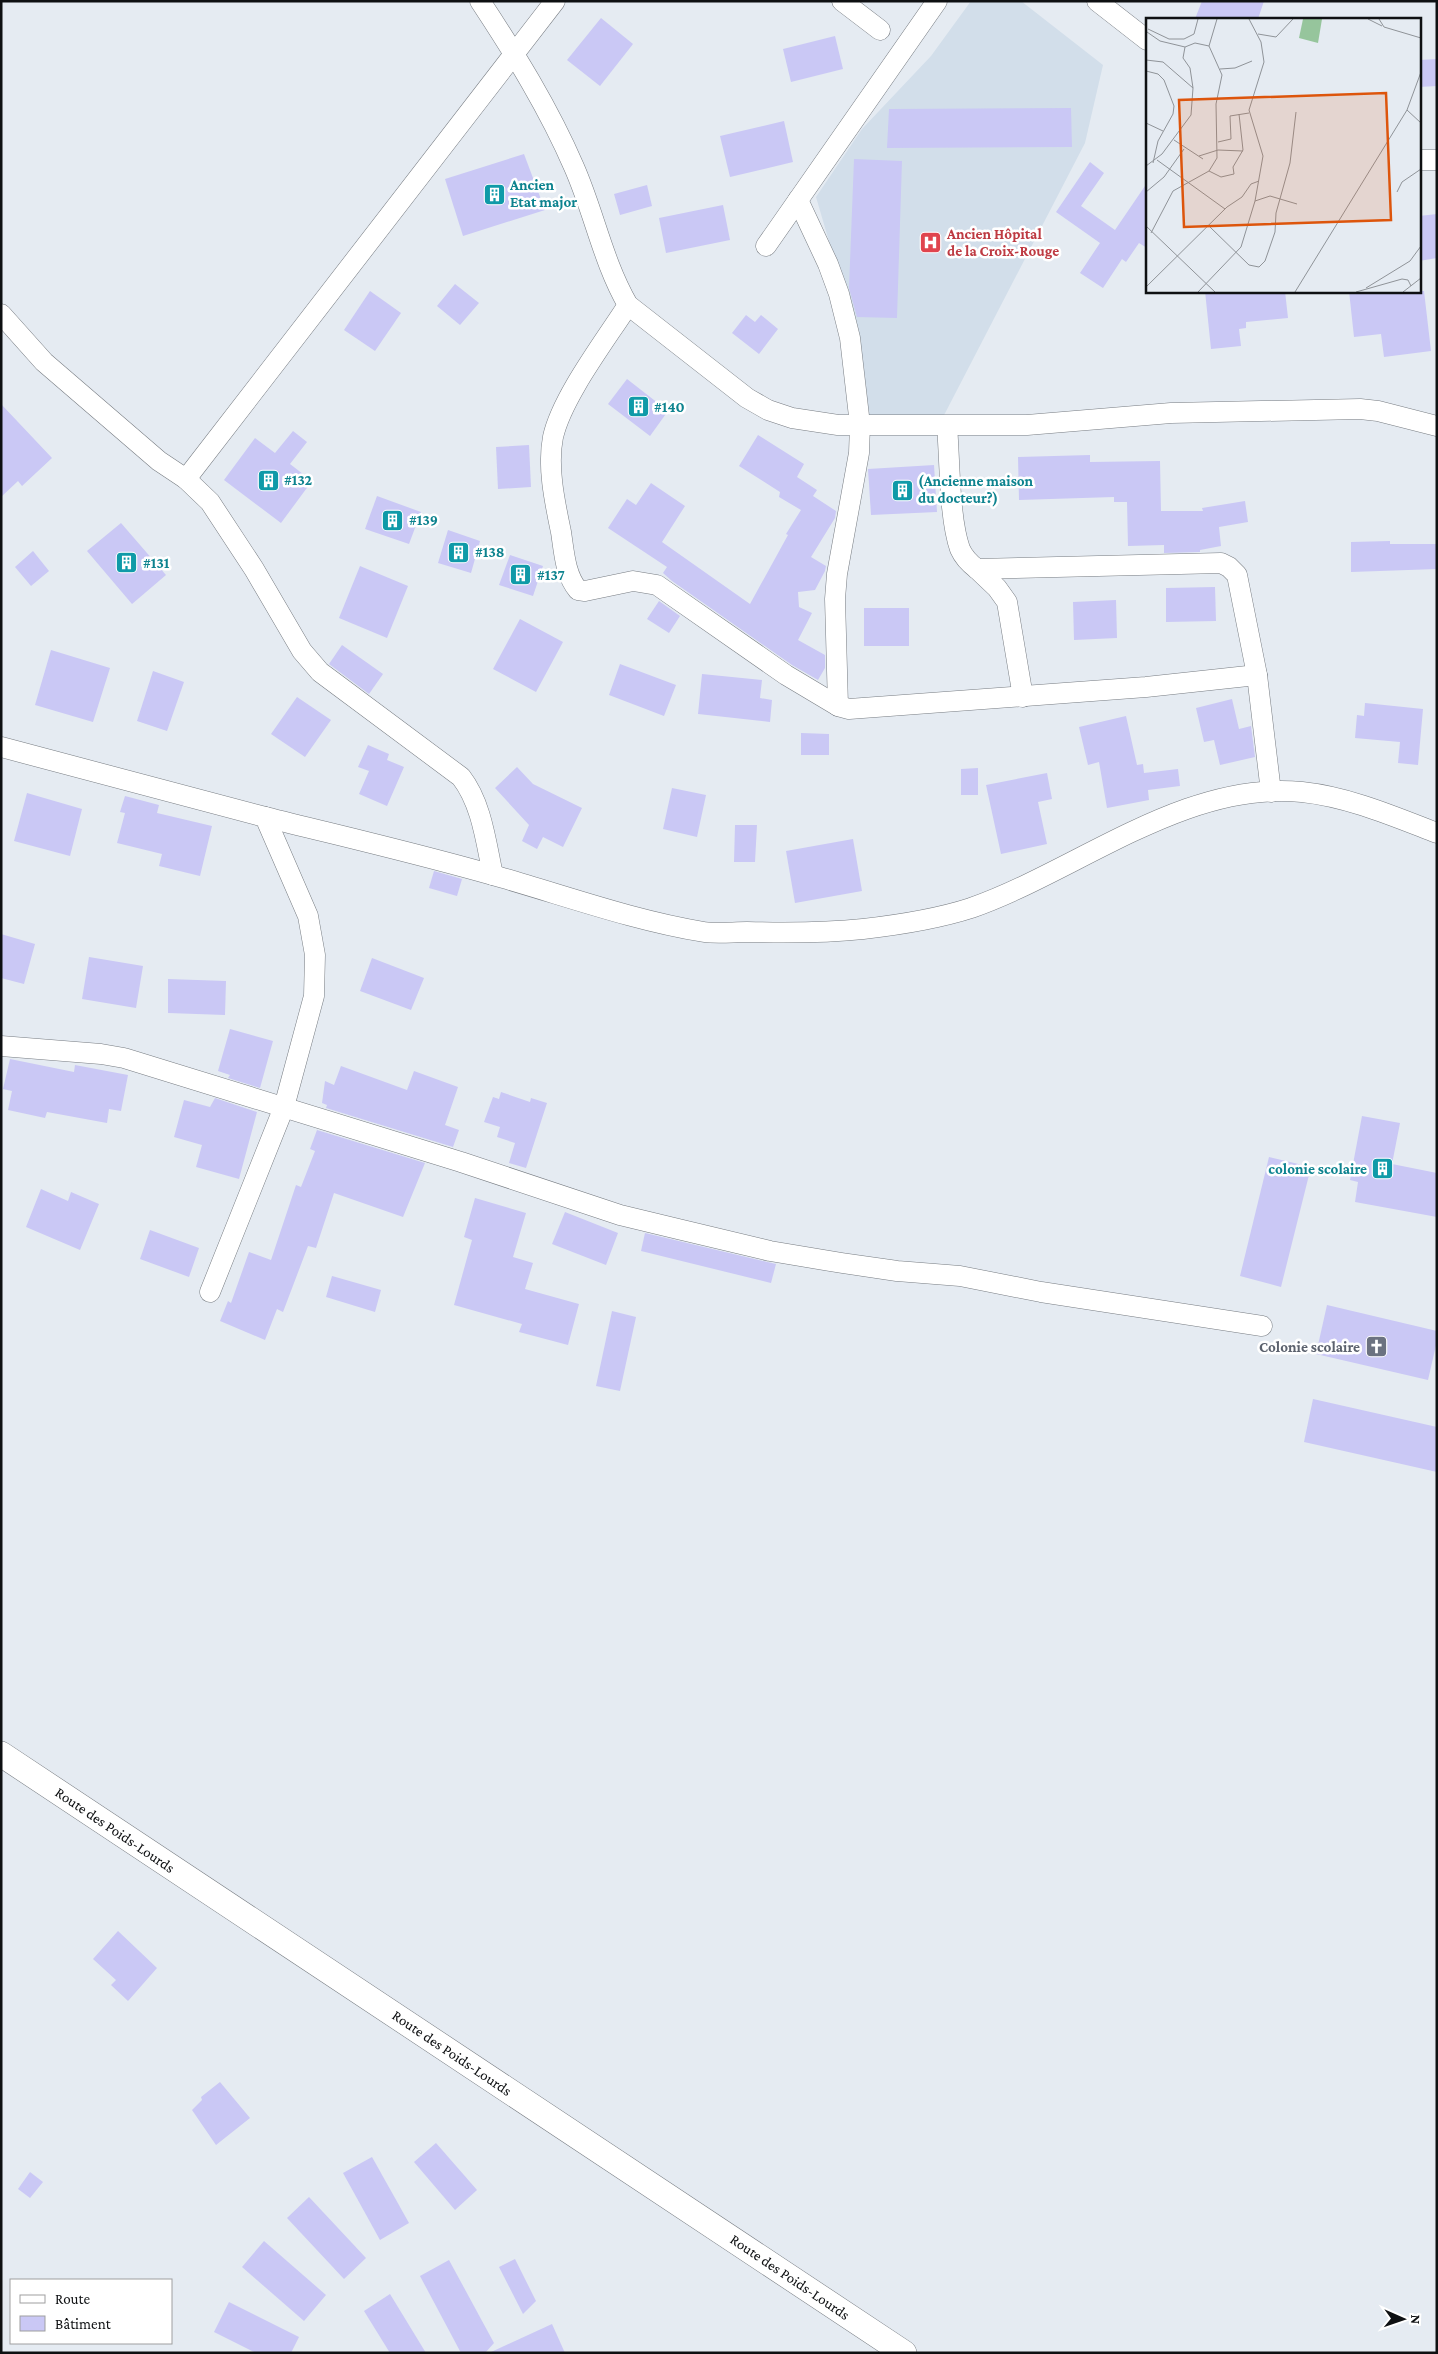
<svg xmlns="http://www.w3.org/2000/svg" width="1438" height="2354" viewBox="0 0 1438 2354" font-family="'Crimson Pro',serif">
<rect width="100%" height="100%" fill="#e5ebf2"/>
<!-- built -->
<path fill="#d2deea" d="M971,1H1021L1103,65L1085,143L941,421L864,420L843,289L816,197L862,129L931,56Z"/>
<!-- building -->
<g fill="#cac8f5">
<path d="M1202,1H1264L1258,19H1195Z"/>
<path d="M601,18L633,44L600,86L567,60Z"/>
<path d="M835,36L843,69L791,82L783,49Z"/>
<path d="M1437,59V86L1419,87V60Z"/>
<path d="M1071,108L1072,147L887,148L889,109Z"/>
<path d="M784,121L793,162L730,177L720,136Z"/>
<path d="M524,154L545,210L463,236L445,179Z"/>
<path d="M854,159L902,161L897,318L857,317L849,288Z"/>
<path d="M1090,162L1104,173L1081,206L1115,230L1147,183V248L1139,243L1126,262L1122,259L1103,288L1080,273L1100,243L1056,212Z"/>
<path d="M647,185L652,206L620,215L614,194Z"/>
<path d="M723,205L730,240L666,253L659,218Z"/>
<path d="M1437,214V258L1419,261V216Z"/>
<path d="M455,284L479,303L460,325L437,306Z"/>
<path d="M370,291L401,313L375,351L344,330Z"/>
<path d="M1205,291H1285L1288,318L1246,322V328L1239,329L1241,346L1211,349Z"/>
<path d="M1349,291H1424L1431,351L1384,357L1381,334L1354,337Z"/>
<path d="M746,315L755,322L761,315L778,329L759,354L732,333Z"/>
<path d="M627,379L668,411L650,436L608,404Z"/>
<path d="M1,404L52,458L22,486L18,481L1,497Z"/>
<path d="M293,431L307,442L290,464L312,481L281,523L224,480L255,438L275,453Z"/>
<path d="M758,435L804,464L797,477L817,490L813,496L836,511L835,518L811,557L826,566L825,571L815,590L798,592L799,607L812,613L798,640L825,655V668L818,680L792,665L672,581L663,573L667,567L608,528L627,499L636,505L651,483L685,506L662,542L750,604L788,535L786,534L801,510L779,497L780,492L739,466Z"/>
<path d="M529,445L531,487L498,489L496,447Z"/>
<path d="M1090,455V462L1160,461L1161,511H1203L1202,508L1245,501L1248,522L1219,527L1221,546L1200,550V552L1164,553V545L1128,546L1127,502H1114V497L1019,500L1018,457Z"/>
<path d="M934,465L937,512L871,515L868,469Z"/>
<path d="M377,496L421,512L409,544L365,529Z"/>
<path d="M121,523L166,575L132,604L87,551Z"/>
<path d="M448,530L480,541L471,573L438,563Z"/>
<path d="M1390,541V544H1437V569L1351,572V542Z"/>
<path d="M33,551L49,571L31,586L15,567Z"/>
<path d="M510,555L543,566L533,596L499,585Z"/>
<path d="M360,566L408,586L387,638L339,618Z"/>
<path d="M1215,587L1216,621L1166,622V588Z"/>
<path d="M1116,600L1117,638L1074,640L1073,602Z"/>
<path d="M659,601L680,616L669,633L647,619Z"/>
<rect x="864" y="608" width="45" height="38"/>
<path d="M520,619L563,642L536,692L493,669Z"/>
<path d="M342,645L383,674L369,694L329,664Z"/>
<path d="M51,650L110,668L93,722L35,705Z"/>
<path d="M620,664L676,685L664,716L609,695Z"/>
<path d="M153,671L184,682L167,731L137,721Z"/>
<path d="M702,674L762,680L760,698L772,700L770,722L698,714Z"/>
<path d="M297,697L331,720L305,757L271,734Z"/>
<path d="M1232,699L1239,729L1251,726L1255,757L1220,765L1214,740L1204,742L1196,708Z"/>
<path d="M1365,703L1423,709L1418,765L1398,763L1400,742L1355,738L1357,715L1364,716Z"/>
<path d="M1126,716L1137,765L1143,764L1144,773L1178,769L1180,786L1148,790L1149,800L1107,808L1099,762L1088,765L1079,727Z"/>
<path d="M801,733L829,734V755H801Z"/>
<path d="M368,745L389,754L387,760L404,767L387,806L359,794L369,771L358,767Z"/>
<path d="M517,767L533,784L582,808L563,847L543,837L537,849L522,841L529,825L495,788Z"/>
<path d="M978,768V795H961V769Z"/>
<path d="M1047,773L1052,799L1038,802L1047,844L1001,854L986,785Z"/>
<path d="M672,788L706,795L697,837L663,829Z"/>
<path d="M27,793L82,809L70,856L14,841Z"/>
<path d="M125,796L159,805L157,813L212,826L200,876L159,866L162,854L117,843L125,813L120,812Z"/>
<path d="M735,825H757L755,862H734Z"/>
<path d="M853,839L862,891L795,903L786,851Z"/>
<path d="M434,871L462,879L457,896L429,888Z"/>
<path d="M1,934L35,944L24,984L1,978Z"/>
<path d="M89,957L143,966L136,1008L82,999Z"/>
<path d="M372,958L424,978L411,1010L360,991Z"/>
<path d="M168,979L226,981L225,1015L168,1013Z"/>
<path d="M230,1029L273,1041L260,1088L228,1078L230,1075L218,1071Z"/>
<path d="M10,1059L74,1072L75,1065L128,1075L121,1111L109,1109L107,1123L47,1112L45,1118L8,1110L12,1091L3,1089Z"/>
<path d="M341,1066L407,1090L414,1071L458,1087L445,1125L459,1130L453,1147L326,1108L327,1105L322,1103L325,1081L334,1085Z"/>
<path d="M501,1092L530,1102L531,1098L547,1103L526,1168L509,1163L515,1143L497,1137L500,1127L484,1122L493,1097L499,1099Z"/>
<path d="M215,1098L257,1112L239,1179L196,1167L202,1145L174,1137L184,1100L210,1107Z"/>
<path d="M1362,1116L1400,1123L1392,1164L1437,1173V1217L1355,1202L1358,1182L1350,1180Z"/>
<path d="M317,1130L425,1163L403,1217L334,1193L316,1248L308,1246L283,1312L277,1309L265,1340L220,1321L228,1301L231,1303L249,1252L271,1260L296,1185L301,1187L315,1151L310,1149Z"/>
<path d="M1269,1157L1311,1167L1281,1287L1240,1276Z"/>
<path d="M41,1189L68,1201L71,1192L99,1204L80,1250L26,1227Z"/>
<path d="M475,1198L526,1213L513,1257L533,1263L525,1289L579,1304L568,1345L519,1332L522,1324L454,1305L472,1240L464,1237Z"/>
<path d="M565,1212L618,1233L606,1265L552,1244Z"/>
<path d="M150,1230L199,1248L189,1277L140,1259Z"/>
<path d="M645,1233L776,1264L771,1283L641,1251Z"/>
<path d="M332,1276L381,1290L375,1312L326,1297Z"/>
<path d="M1327,1305L1437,1331V1341L1428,1380L1316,1354Z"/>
<path d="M612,1311L636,1317L620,1391L596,1386Z"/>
<path d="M1313,1399L1437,1427V1472L1304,1442Z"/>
<path d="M118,1931L157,1968L128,2001L111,1985L116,1980L93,1959Z"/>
<path d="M220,2082L250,2118L216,2145L192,2110L202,2100L201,2097Z"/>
<path d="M436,2143L477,2190L455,2210L414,2162Z"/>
<path d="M372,2157L409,2223L380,2240L343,2173Z"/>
<path d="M30,2172L43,2182L30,2198L18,2189Z"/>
<path d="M309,2197L366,2258L344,2279L287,2218Z"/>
<path d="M264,2241L326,2295L304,2321L242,2267Z"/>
<path d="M515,2259L536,2301L523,2314L499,2267Z"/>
<path d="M449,2260L494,2343L485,2353H461L420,2276Z"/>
<path d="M390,2294L426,2353H390L364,2311Z"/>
<path d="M229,2302L299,2337L291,2353H256L214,2332Z"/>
<path d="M552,2324L565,2353H489Z"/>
</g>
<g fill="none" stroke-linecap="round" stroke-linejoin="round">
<defs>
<g id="minor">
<path d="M480,1C515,54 549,109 574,167C594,212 603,262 628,305L747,398L768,410L792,418L838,425H1027L1171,413L1360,409L1378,411L1437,426"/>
<path d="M842,1L880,30"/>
<path d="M1097,1L1147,40"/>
<path d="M1419,160H1437"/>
<path d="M798,200L828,264L839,294L850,338L860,425L859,453L837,574L835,599L838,706"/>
<path d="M766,246L937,1"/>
<path d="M628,305C605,341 562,397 553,437C547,467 555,503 561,532C564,551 565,575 578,590L585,591L633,581L657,585L786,675L838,706L849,709L1146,687L1257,675"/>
<path d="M1,314L44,362L159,461L186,479L210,502L254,569L302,651L320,672L461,777C482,804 486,843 493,875"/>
<path d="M947,426C950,460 949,518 960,549C964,558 969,563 977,569L1221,563L1229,567L1237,575L1257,675L1271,792"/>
<path d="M186,479L555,1"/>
<path d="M977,569L997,588L1007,602L1023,697"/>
<path d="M1,747L265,817L308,916L315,955L314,996L284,1107L210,1292"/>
<path d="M265,817C345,837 424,855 503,878C569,897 636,921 704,932C718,934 733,932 747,932C785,933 825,933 863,929C898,925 937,919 971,908C1077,871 1185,780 1302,792C1349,797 1393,816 1437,833"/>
<path d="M1,1046L101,1054L124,1058L461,1162L620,1215L678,1229L770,1251L842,1263L897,1271L960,1276L1041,1292L1262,1326"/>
</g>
<path id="tertiary" d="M1,1754L904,2353"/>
</defs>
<!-- minor casing -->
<use href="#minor" stroke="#777c82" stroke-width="21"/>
<!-- tertiary casing -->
<use href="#tertiary" stroke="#777c82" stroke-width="26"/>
<!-- minor -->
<use href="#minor" stroke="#fff" stroke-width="20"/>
<!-- tertiary -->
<use href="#tertiary" stroke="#fff" stroke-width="25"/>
</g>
<!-- icons -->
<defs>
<symbol id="building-square" viewBox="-11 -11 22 22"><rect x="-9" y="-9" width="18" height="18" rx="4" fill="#0f9aa8" stroke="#fff"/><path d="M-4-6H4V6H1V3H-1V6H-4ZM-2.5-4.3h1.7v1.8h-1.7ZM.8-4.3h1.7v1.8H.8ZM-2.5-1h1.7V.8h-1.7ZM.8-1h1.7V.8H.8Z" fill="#fff"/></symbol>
<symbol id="hospital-square" viewBox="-11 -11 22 22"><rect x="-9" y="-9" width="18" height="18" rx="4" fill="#e0444e" stroke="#fff"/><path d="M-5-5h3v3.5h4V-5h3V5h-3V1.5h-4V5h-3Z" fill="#fff"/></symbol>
<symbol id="church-square" viewBox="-11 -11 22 22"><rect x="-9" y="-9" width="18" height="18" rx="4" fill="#6b7280" stroke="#fff"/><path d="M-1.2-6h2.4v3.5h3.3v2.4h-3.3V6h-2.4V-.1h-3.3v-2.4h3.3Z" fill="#fff"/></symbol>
</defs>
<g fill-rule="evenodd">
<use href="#building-square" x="482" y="182" width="25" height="25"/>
<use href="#hospital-square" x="918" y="230" width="25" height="25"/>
<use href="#building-square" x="626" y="394" width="25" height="25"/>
<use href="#building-square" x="256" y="468" width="25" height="25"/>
<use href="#building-square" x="890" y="478" width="25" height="25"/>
<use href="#building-square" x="380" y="508" width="25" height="25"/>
<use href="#building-square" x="446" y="540" width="25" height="25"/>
<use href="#building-square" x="114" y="550" width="25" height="25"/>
<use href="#building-square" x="508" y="562" width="25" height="25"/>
<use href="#building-square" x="1370" y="1156" width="25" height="25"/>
<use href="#church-square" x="1364" y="1334" width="25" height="25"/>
</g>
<g text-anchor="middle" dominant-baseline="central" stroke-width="5" stroke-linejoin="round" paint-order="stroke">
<!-- culture labels -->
<g font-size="15" font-weight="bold" fill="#0d838f" stroke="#fff" text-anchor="start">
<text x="510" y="185">Ancien<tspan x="510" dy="17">Etat major</tspan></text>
<text x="654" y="407">#140</text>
<text x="284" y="480">#132</text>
<text x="918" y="481">(Ancienne maison<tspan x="918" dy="17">du docteur?)</tspan></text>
<text x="409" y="520">#139</text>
<text x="475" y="552">#138</text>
<text x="143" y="563">#131</text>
<text x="537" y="575">#137</text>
<text x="1367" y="1169" text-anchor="end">colonie scolaire</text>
</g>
<!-- health labels -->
<g font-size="15" font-weight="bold" fill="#be3a42" stroke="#fff" text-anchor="start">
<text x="947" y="234">Ancien Hôpital<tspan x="947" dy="17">de la Croix-Rouge</tspan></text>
</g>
<!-- worship labels -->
<g font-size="15" font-weight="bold" fill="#5b616d" stroke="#fff" text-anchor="end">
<text x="1360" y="1347">Colonie scolaire</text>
</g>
<!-- street labels -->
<g font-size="15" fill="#0e1012" stroke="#fff">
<text transform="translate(115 1830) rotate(34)">Route des Poids-Lourds</text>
<text transform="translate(452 2053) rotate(34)">Route des Poids-Lourds</text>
<text transform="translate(790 2277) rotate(34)">Route des Poids-Lourds</text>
</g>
</g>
<!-- overview -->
<g transform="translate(1146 18)">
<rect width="275" height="275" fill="#e5ebf2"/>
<path d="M157,1H176L172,25L153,20Z" fill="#96c59c"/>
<path fill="none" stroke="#8f9398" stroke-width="1" d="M103,1L115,24L118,44L103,92L117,138L109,183M222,1L236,8M233,1L238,9L275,20M2,11L23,21H38L48,16L52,1M1,14L14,23L39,29M112,16L130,19L147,1M0,42L17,44L47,70M74,51L89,50L106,43M0,53L12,56L18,62L28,88L27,96L12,123L7,145M261,92L275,105M0,105L17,113M28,122L57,141M72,124L85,121L84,98L103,95M53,138L72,132L97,133M11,142L79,191M0,148L16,136L45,97L47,70L44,50L37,40L39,29L49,25L63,28L71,1M63,153L75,159L88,156L87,149L97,132L93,96M0,174L18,159L38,131M251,174L256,164L275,151M0,208L69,274M64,209L103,247L113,249L119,243L129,214L130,195L144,145L150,94M5,215L27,173L63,153L71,140L70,86L76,57L63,28M0,269L81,189L96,179L105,166L113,163M220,270L264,243L275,228M52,274L95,229L109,183L124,178L151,186M149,274L261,92L275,54M210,274L256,261L262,262L265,268M257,274L275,260"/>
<path fill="#dd550c" fill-opacity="0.15" stroke="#dd550c" stroke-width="2.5" d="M240,75L245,202L38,209L33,82Z"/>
<rect width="275" height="275" fill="none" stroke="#0e1012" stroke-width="2.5"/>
</g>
<!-- border -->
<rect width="1438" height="2354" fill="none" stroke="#0e1012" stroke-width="5"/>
<!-- legend -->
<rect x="10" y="2279" width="162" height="65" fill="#ffffff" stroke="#9f9fa0"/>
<rect x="20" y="2295" width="25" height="8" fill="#ffffff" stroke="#9f9fa0"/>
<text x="55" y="2304" font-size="15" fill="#0e1012">Route</text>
<rect x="20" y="2316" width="25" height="15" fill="#cac8f5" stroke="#9f9fa0"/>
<text x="55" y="2329" font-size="15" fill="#0e1012">Bâtiment</text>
<!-- north arrow -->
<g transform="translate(1403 2319) rotate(92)" stroke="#ffffff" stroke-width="4" paint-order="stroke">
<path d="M0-4L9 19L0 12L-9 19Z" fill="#0e1012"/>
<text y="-8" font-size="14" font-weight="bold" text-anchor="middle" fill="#0e1012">N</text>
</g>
</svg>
